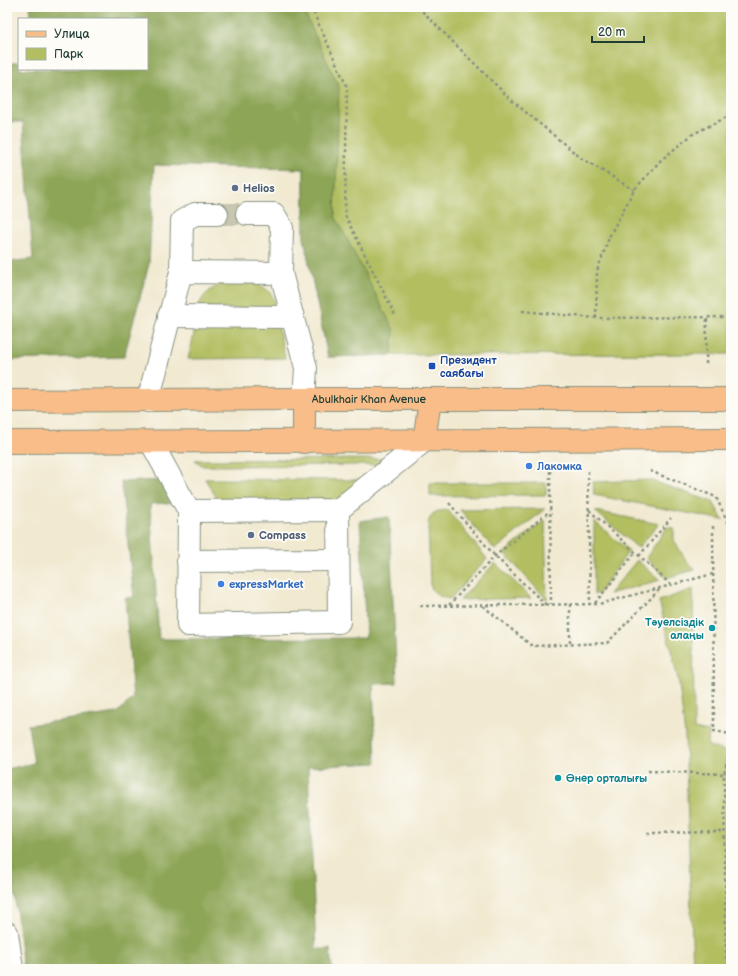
<svg xmlns="http://www.w3.org/2000/svg" width="738" height="976" viewBox="0 0 738 976" font-family="'Balsamiq Sans',sans-serif">
<rect width="100%" height="100%" fill="#fdfcf7"/>
<filter id="ink" filterUnits="userSpaceOnUse"><feTurbulence type="fractalNoise" baseFrequency=".025" numOctaves="2"/><feDisplacementMap in="SourceGraphic" scale="8" xChannelSelector="R" yChannelSelector="G"/><feConvolveMatrix kernelMatrix="1 2 1 2 8 2 1 2 1" color-interpolation-filters="sRGB"/></filter>
<filter id="wash" filterUnits="userSpaceOnUse"><feTurbulence type="fractalNoise" baseFrequency=".012" numOctaves="4" result="noise"/><feDisplacementMap in="SourceGraphic" scale="16" xChannelSelector="R" yChannelSelector="G"/><feGaussianBlur stdDeviation="0.9" result="paint"/><feColorMatrix in="noise" values="0 0 0 0 0 0 0 0 0 0 0 0 0 0 0 0 0 1.4 0 .05"/><feComposite in="paint" operator="in"/></filter>
<g filter="url(#wash)">
<rect width="100%" height="100%" fill="#f1e9d0"/>
<!-- green -->
<g fill="#b2be60" stroke="#687e4a">
<path d="M30,7H731V354L392,355L328,357L304,238V169L140,164L147,69V19H32Z"/>
<path d="M225,283C249,283 271,279 277,309L197,308C205,293 209,289 225,283Z"/>
<path d="M278,325L285,358L188,359L196,326Z"/>
<path d="M385,459L379,465L203,466L195,460Z"/>
<path d="M205,479L361,480L334,505H221Z"/>
<path d="M650,480L713,502L723,520L594,495L593,482Z"/>
<path d="M430,483H546V495L430,496Z"/>
<path d="M545,509L495,550L460,510Z"/>
<path d="M448,510L487,559L450,599C439,597 435,595 430,585L428,523C432,511 436,511 448,510Z"/>
<path d="M595,511L659,524L638,548Z"/>
<path d="M545,520L547,600L504,553Z"/>
<path d="M594,521L629,551L599,593L594,595Z"/>
<path d="M667,527L674,528V540L687,562L693,567L694,570L666,578L646,558Z"/>
<path d="M637,560L660,580L609,594Z"/>
<path d="M495,563L531,598L460,600Z"/>
<path d="M693,589L694,729L709,732L708,746L731,753V969H693L685,736L679,683L659,601Z"/>
</g>
<!-- forest -->
<g fill="#8da556" stroke="#567145">
<path d="M30,7H302L339,87L335,216L394,330L392,355L328,357L304,238V169L154,165L149,264L124,357L7,360V262L33,259L23,122H7V64L19,62V69H147V19H32Z"/>
<path d="M162,480L177,503L150,504L159,639L366,638L360,521L389,517L397,683L373,684L376,763L308,767L316,949H330L332,969H23L7,827V769L34,763L28,725L117,713L133,698L125,598L134,597L121,482Z"/>
</g>
</g>
<g filter="url(#ink)">
<g fill="none" stroke-linecap="round" stroke-linejoin="round">
<!-- minor-tunnel -->
<path stroke="#c7c7b1" stroke-width="22" stroke-dasharray="22 11" stroke-linecap="butt" d="M217,214H247"/>
<defs>
<g id="minor">
<path d="M247,214H274L282,228L281,273"/>
<path d="M181,272L182,221L195,214H217"/>
<path d="M169,316L293,317"/>
<path d="M148,401L181,272L281,273L306,368L304,399"/>
<path d="M151,442L189,511L188,625L339,622L338,510"/>
<path d="M189,511L338,510L424,441"/>
<path d="M188,561L338,560"/>
<path d="M7,933L12,969"/>
</g>
<g id="major">
<path d="M304,399V442"/>
<path id="s1" d="M7,401L304,399H731"/>
<path d="M424,441L430,400"/>
<path d="M7,442L731,439"/>
</g>
</defs>
<!-- minor casing -->
<use href="#minor" stroke="#889382" stroke-width="24"/>
<!-- major casing -->
<use href="#major" stroke="#889382" stroke-width="24"/>
<!-- path -->
<g stroke="#889382" stroke-width="2.5" stroke-dasharray="3 3" stroke-linecap="butt">
<path d="M311,7L347,87L345,215L395,315"/>
<path d="M418,7L510,99L581,158L634,190"/>
<path d="M522,311L596,318L731,317"/>
<path d="M596,318L597,271L610,235L634,190L661,160L693,134L731,115"/>
<path d="M706,364L707,317"/>
<path d="M550,471L551,604"/>
<path d="M588,471L590,604"/>
<path d="M650,471L716,497L730,527"/>
<path d="M449,503L495,556L546,605"/>
<path d="M589,510L671,585"/>
<path d="M713,526L714,731L731,734"/>
<path d="M639,556L671,518"/>
<path d="M595,603L635,553"/>
<path d="M570,604V644"/>
<path d="M449,605L495,556L550,511"/>
<path d="M420,606L599,604L713,574"/>
<path d="M483,606L532,646L607,643L661,588"/>
<path d="M731,747L724,774L726,958L731,969"/>
<path d="M648,771L724,774"/>
<path d="M647,833L725,832"/>
<path d="M725,866H731"/>
</g>
<!-- minor -->
<use href="#minor" stroke="#fff" stroke-width="22"/>
<!-- major -->
<use href="#major" stroke="#f8bd89" stroke-width="22"/>
</g>
</g>
<!-- markers -->
<g fill="#5c6f8a" stroke="#fdfcf7" stroke-width="1.5">
<circle cx="235" cy="188" r="4"/>
<circle cx="251" cy="535" r="4"/>
</g>
<rect fill="#1a4fb4" stroke="#fdfcf7" stroke-width="1.5" x="428" y="362" width="8" height="8" rx="2"/>
<g fill="#3f7fe0" stroke="#fdfcf7" stroke-width="1.5">
<circle cx="529" cy="466" r="4"/>
<circle cx="221" cy="584" r="4"/>
</g>
<g fill="#0f9aa8" stroke="#fdfcf7" stroke-width="1.5">
<circle cx="712" cy="628" r="4"/>
<circle cx="558" cy="778" r="4"/>
</g>
<g text-anchor="middle" dominant-baseline="central" stroke-width="3.5" stroke-linejoin="round" paint-order="stroke">
<!-- service labels -->
<g font-size="11" font-weight="bold" fill="#4e5e75" stroke="#fdfcf7" text-anchor="start">
<text x="243" y="188">Helios</text>
<text x="259" y="535">Compass</text>
</g>
<!-- transit labels -->
<g font-size="11" font-weight="bold" fill="#164399" stroke="#fdfcf7" text-anchor="start">
<text x="440" y="360">Президент<tspan x="440" dy="13">саябағы</tspan></text>
</g>
<!-- street labels -->
<g font-size="11" fill="#1f3d34" stroke="#fdfcf7">
<text stroke="none"><textPath href="#s1" startOffset="362">Abulkhair Khan Avenue</textPath></text>
</g>
<!-- shop labels -->
<g font-size="11" font-weight="bold" fill="#366cbe" stroke="#fdfcf7" text-anchor="start">
<text x="537" y="466">Лакомка</text>
<text x="229" y="584">expressMarket</text>
</g>
<!-- culture labels -->
<g font-size="11" font-weight="bold" fill="#0d838f" stroke="#fdfcf7" text-anchor="end">
<text x="704" y="622">Тәуелсіздік<tspan x="704" dy="13">алаңы</tspan></text>
<text x="566" y="778" text-anchor="start">Өнер орталығы</text>
</g>
</g>
<!-- margin -->
<rect width="738" height="976" fill="none" stroke="#fdfcf7" stroke-width="24"/>
<!-- legend -->
<rect x="18" y="18" width="130" height="52" fill="#fdfcf7" stroke="#a4b0a9"/>
<rect x="26" y="31" width="20" height="6" fill="#f8bd89" stroke="#a4b0a9"/>
<text x="54" y="38" font-size="12" fill="#1f3d34">Улица</text>
<rect x="26" y="48" width="20" height="12" fill="#b2be60" stroke="#a4b0a9"/>
<text x="54" y="58" font-size="12" fill="#1f3d34">Парк</text>
<!-- scale -->
<path d="M592 36v6h52v-6" fill="none" stroke="#1f3d34" stroke-width="2"/>
<text x="598" y="36" font-size="12" fill="#1f3d34" stroke="#fdfcf7" stroke-width="3" paint-order="stroke">20 m</text>
</svg>
